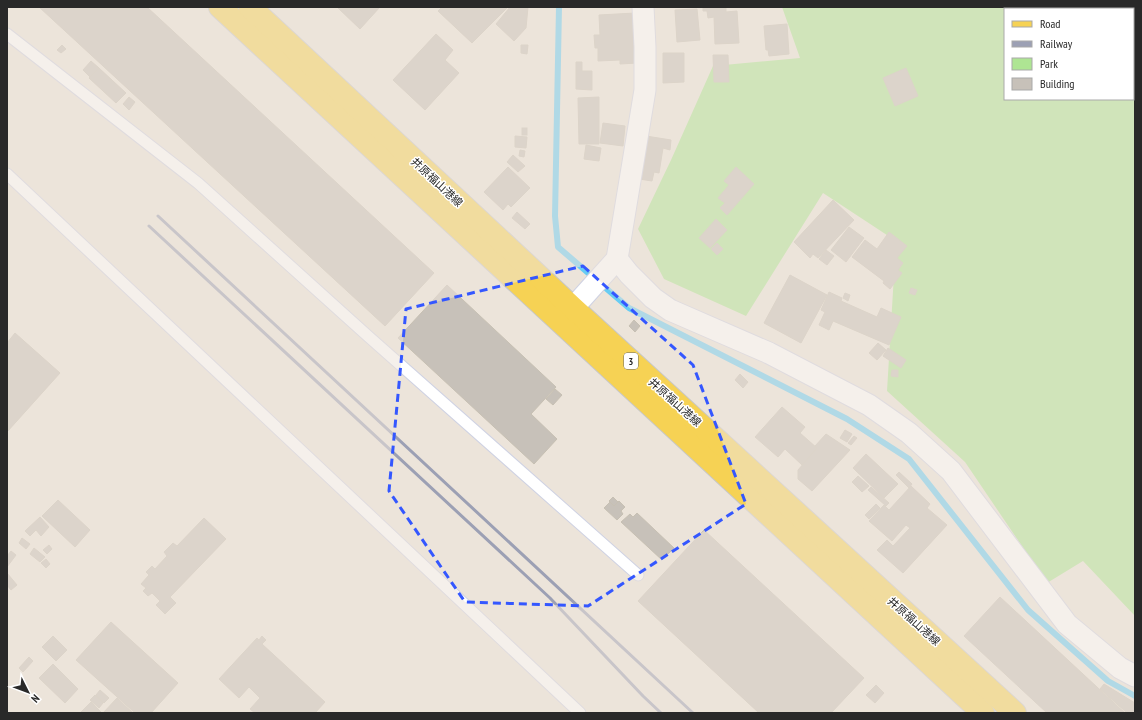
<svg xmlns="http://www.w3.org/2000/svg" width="1142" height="720" viewBox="0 0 1142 720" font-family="'PT Sans Narrow','Noto Sans JP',sans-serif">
<rect width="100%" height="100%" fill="#ece4da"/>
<!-- green -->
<path fill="#aee593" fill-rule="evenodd" d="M782,7H1135V616L1083,561L1047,583L965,462L887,391L896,241L823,193L746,316L664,279L638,229L671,160L713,66L800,58ZM1005,9H1133V99H1005Z"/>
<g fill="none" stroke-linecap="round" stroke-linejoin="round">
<!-- stream -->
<path stroke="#67ccf3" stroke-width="6" d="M559,7L555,216L558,247L629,308L847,419L909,459L1028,610L1108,681L1135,696"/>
</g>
<!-- building -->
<g fill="#c7c1b9" stroke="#c7c0b3">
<path d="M39,7H147L434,273L385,326Z"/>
<path d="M337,7H380L360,29Z"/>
<path d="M442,7H508L472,43L438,11Z"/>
<path d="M510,7H528L526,28L514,41L496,24Z"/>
<path d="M703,7H726V12L737,11L739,43L715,44L714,17L708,18L707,11H703Z"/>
<path d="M697,9L700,40L677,42L675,10Z"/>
<path d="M635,13L637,63L620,64V60L598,61V48H595L594,35H600L599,15Z"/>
<path d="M787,24L789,54L769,56L768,50H766L764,26Z"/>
<path d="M436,34L453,50L445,60L459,73L425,110L393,80Z"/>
<path d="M62,45L66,49L61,53L57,50Z"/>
<path d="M521,45H528L527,54L521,53Z"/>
<path d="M663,53H684V82L663,83Z"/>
<path d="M713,55H728L729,82H714Z"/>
<path d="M91,61L99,68L90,77L83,70Z"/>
<path d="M576,62H582V71H592V90L576,89Z"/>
<path d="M99,68L126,93L116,103L89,78Z"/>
<path d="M906,68L918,96L895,106L883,78Z"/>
<path d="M129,97L135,102L129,110L123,104Z"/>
<path d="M599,97V144H579L578,98Z"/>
<path d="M603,123L625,126L623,146L600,143Z"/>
<rect x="522" y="128" width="5" height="7"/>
<path d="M515,136L527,137L526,148L515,147Z"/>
<path d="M646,136L671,140L670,150L663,148L659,173L654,172L652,181L639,179Z"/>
<path d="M586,145L601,148L599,161L584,159Z"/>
<path d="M520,150L525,151L524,157L519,156Z"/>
<path d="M513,155L525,166L518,172L507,162Z"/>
<path d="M508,167L530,188L511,207L508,204L503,210L484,192Z"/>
<path d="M736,167L754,184L727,215L720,208L725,203L718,198L729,185L724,181Z"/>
<path d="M833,200L854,220L818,258L813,254L810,258L794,242Z"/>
<path d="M517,212L530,224L525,229L512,218Z"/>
<path d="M716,219L727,230L710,248L699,238Z"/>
<path d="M849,227L864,238L846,262L831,250Z"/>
<path d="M889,232L907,246L897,258L903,263L898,270L902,273L890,289L883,283L884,281L852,257L865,240L877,249Z"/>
<path d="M717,243L723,249L717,255L711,249Z"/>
<path d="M826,250L834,256L827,265L819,259Z"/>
<path d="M790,275L827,295L801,343L764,323Z"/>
<path d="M447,285L556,387L531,414L557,439L534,464L398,338Z"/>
<path d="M911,288L917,290L915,295L909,293Z"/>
<path d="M829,292L842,298L841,301L877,317L881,308L901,317L889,345L833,321L829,330L819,325L825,312L821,310Z"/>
<path d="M845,293L850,295L848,301L843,298Z"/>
<path d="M634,320L640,326L635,332L629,326Z"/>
<path d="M15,333L60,373L7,432V343Z"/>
<path d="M878,343L886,350L877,360L869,353Z"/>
<path d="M888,348L906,360L901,368L883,356Z"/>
<path d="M892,370H898V377L891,376Z"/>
<path d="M740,374L748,382L743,388L735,380Z"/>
<path d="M555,389L562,395L553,405L546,399Z"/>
<path d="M782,407L805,427L800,433L817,448L802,465L785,449L778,457L755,437Z"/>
<path d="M845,430L852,434L847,442L840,438Z"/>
<path d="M826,434L850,450L812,491L798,479V470L817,448L815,446Z"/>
<path d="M854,436L857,438L851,445L848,443Z"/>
<path d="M866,454L898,484L884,498L853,468Z"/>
<path d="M899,472L912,484L909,488L896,475Z"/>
<path d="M858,476L869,486L862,492L852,482Z"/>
<path d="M911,486L930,504L927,508L947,525L903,573L877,550L887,540L893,546L910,528L906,525L892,541L869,521L884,505L889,510Z"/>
<path d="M871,487L889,503L886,506L868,490Z"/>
<path d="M613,497L618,502L614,506L609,501Z"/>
<path d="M58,500L90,530L75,547L42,516Z"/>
<path d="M619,501L625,507L621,511L623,514L617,520L604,508L610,502L614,506Z"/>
<path d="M876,504L880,508L869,519L865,515Z"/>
<path d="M637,513L674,548L662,560L621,522L630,514L633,517Z"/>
<path d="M40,517L49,527L41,536L36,530L30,536L25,531Z"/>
<path d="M204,518L226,539L170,597L176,603L165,614L156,605L160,601L152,593L148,596L143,591L146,588L141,584L149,575L146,572L152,566L155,569L167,556L164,552L173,543L177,546Z"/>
<path d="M704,530L864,678L831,713H759L638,601Z"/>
<path d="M22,538L30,544L26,549L19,543Z"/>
<path d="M49,545L52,549L47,554L43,550Z"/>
<path d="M34,548L45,557L40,562L30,554Z"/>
<path d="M11,551L16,555L7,567V556Z"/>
<path d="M46,559L50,564L46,568L41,563Z"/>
<path d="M7,573L17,585L11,590L7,585Z"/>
<path d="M1000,597L1125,713H1047L964,636Z"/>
<path d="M111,622L178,683L151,713H135L76,660Z"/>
<path d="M53,636L67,650L56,661L42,647Z"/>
<path d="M262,636L266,640L262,644L325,702L315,713H255L250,709L260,698L249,687L239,698L219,679L257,638L259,640Z"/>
<path d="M29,657L33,661L23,672L19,668Z"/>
<path d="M53,664L78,689L65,703L39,678Z"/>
<path d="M1104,684L1135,703V713H1127L1100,689Z"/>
<path d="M876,685L884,693L875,703L866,695Z"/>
<path d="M100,690L109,698L104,703L96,695Z"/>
<path d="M95,695L103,703L99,708L90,700Z"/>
<path d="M117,698L133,713H103Z"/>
<path d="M91,702L102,713H80Z"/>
</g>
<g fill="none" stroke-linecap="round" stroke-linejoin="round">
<defs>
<g id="service">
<path d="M7,34L198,183L369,337L638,575"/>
<path d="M7,174L580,713"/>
</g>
<g id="minor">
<path d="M617,259L629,274L653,298L670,310L769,353L869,405L909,433L951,471L1067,624L1120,668L1135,676"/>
<path d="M573,308L617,259L645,90V47L643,7"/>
</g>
<g id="primary">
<path d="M220,7L983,713"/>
<path d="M250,7L573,308L1015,713"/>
</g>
</defs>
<!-- service casing -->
<use href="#service" stroke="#cfd2e3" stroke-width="13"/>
<!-- minor casing -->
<use href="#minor" stroke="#cfd2e3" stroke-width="23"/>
<!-- primary casing -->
<use href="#primary" stroke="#c7c7c7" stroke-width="24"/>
<!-- service -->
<use href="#service" stroke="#fff" stroke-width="11"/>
<!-- minor -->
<use href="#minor" stroke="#fff" stroke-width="21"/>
<!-- primary -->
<use href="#primary" stroke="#f6d254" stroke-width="22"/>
<!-- rail -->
<g stroke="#9ca0b4" stroke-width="3">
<path d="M158,216L693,713"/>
<path d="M149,226L550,598L643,696L661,713"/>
</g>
</g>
<!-- marked area -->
<path d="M0 0H1142V720H0ZM583,266L693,365L746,504L588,606L465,602L389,491L406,309Z" fill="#ece4da" fill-opacity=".55" fill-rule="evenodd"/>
<path fill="none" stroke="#3457ff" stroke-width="3" stroke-dasharray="8 5" stroke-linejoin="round" d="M583,266L693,365L746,504L588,606L465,602L389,491L406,309Z"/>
<g text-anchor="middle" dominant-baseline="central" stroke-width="3" stroke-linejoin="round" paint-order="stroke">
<!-- shield labels -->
<rect fill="#fff" stroke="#696969" stroke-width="1" x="624" y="353" width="14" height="16" rx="3"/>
<g font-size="10" font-weight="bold" fill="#292929">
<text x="631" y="361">3</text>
</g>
<!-- street labels -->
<g font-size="11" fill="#292929" stroke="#fff">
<text transform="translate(437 182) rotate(43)">井原福山港線</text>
<text transform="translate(675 402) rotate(42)">井原福山港線</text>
<text transform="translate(914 621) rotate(42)">井原福山港線</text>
</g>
</g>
<!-- border -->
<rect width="1142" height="720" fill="none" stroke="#292929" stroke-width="16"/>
<!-- legend -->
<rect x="1004" y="8" width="130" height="92" fill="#ffffff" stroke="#a9a9a9"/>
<rect x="1012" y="21" width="20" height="6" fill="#f6d254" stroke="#a9a9a9"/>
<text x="1040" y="28" font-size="12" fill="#292929">Road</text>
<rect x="1012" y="41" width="20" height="6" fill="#9ca0b4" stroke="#a9a9a9"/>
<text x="1040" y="48" font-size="12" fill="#292929">Railway</text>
<rect x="1012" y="58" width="20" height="12" fill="#aee593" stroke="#a9a9a9"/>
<text x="1040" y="68" font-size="12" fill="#292929">Park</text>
<rect x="1012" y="78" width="20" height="12" fill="#c7c1b9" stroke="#a9a9a9"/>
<text x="1040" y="88" font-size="12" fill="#292929">Building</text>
<!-- north arrow -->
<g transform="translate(28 692) rotate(132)" stroke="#ffffff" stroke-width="3" paint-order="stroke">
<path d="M0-3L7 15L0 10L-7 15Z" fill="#292929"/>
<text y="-6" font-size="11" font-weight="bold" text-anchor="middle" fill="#292929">N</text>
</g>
</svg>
